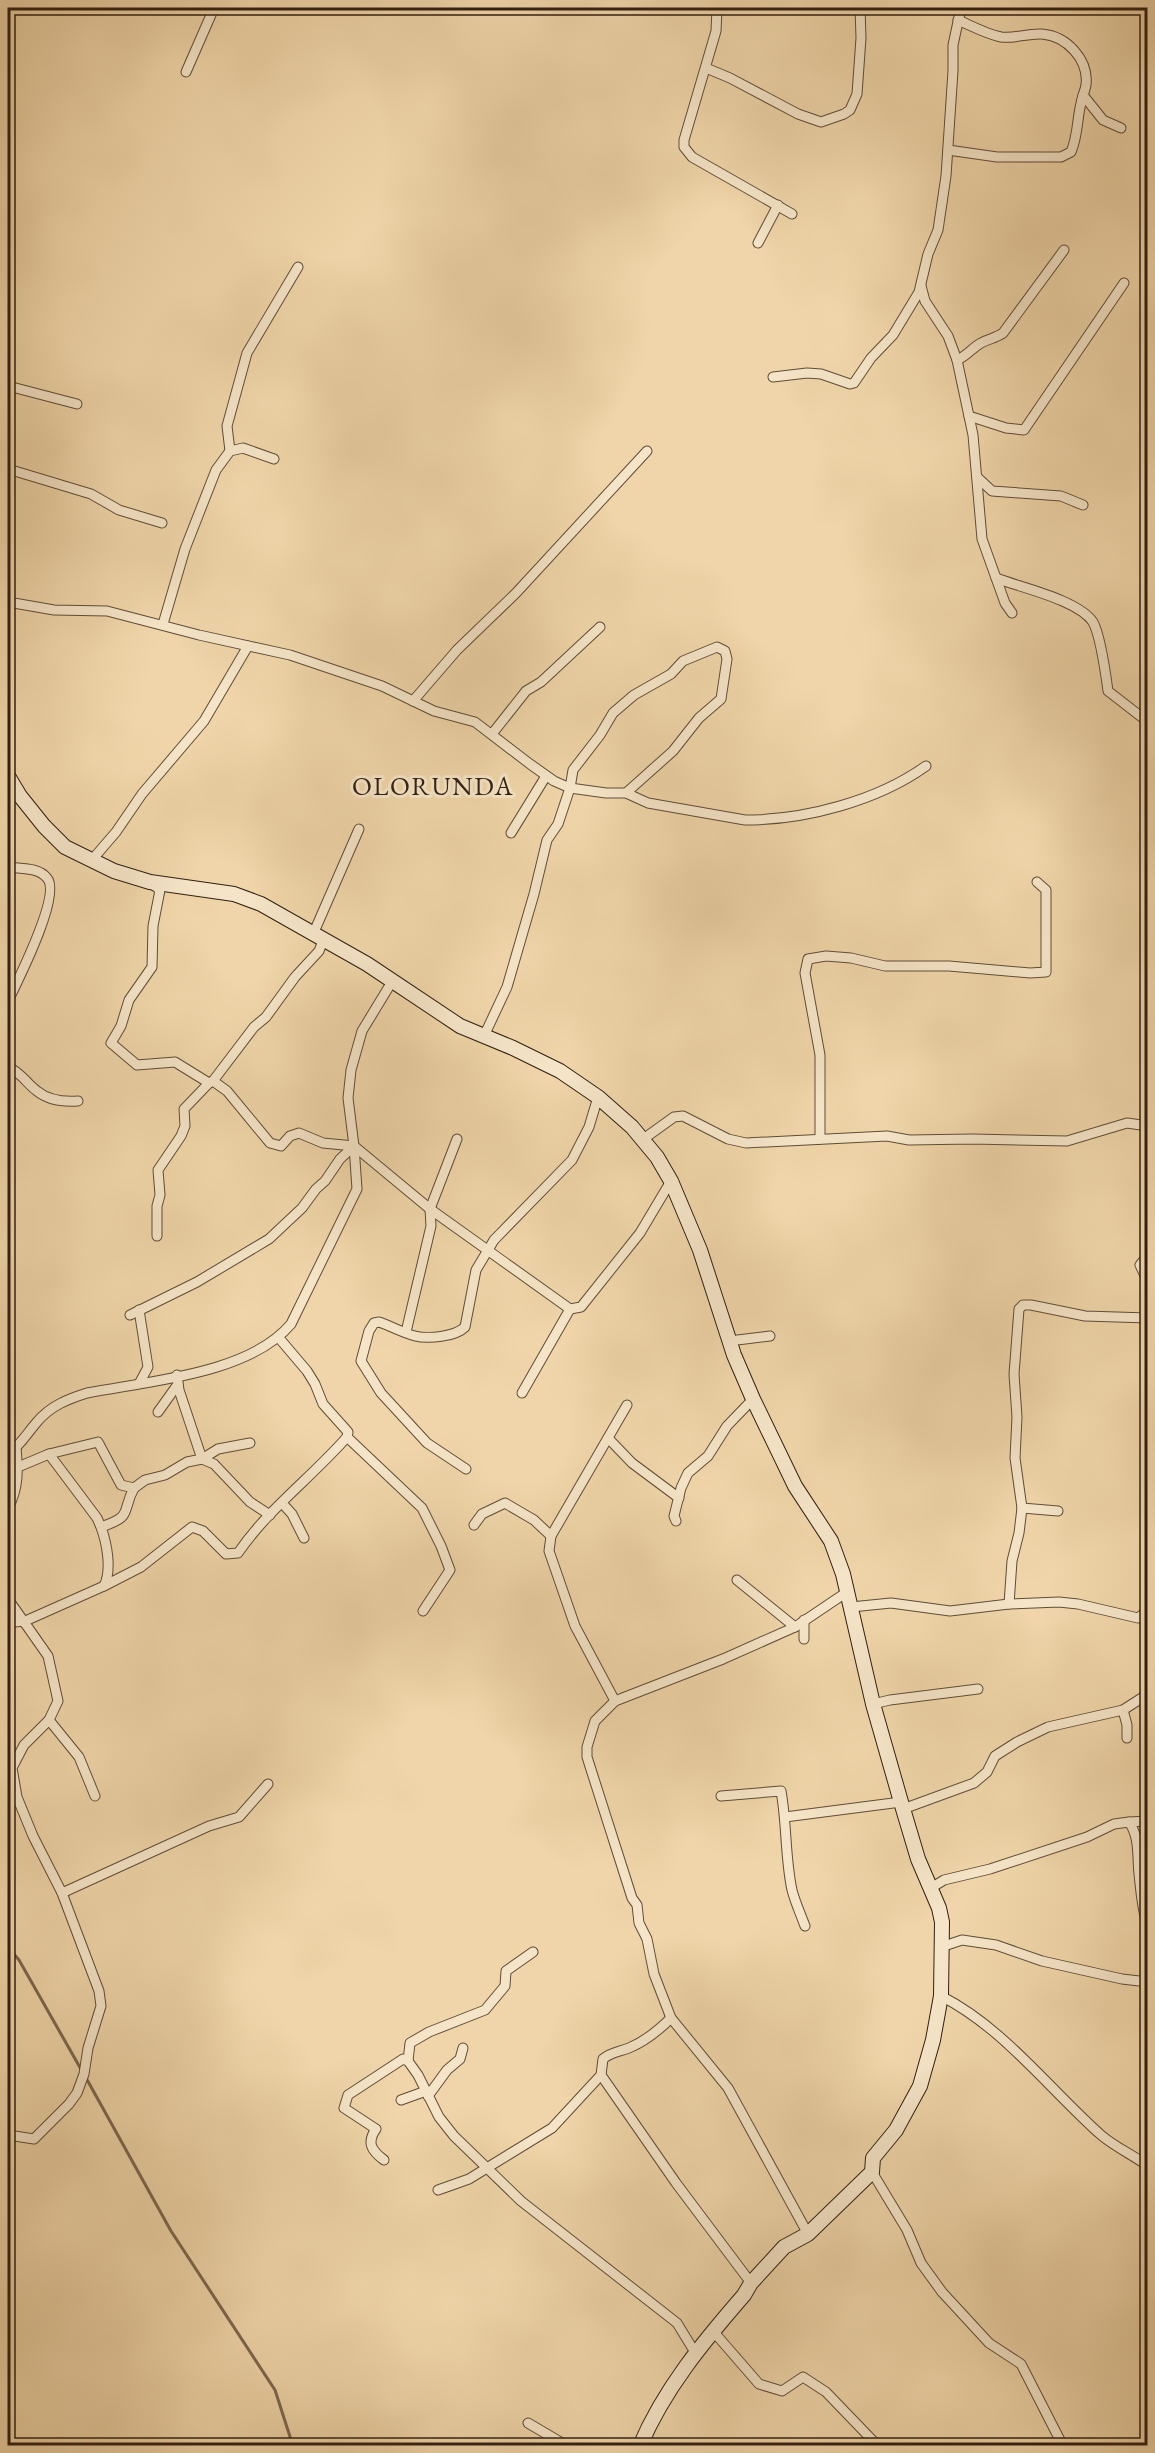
<svg xmlns="http://www.w3.org/2000/svg" width="1155" height="2453" viewBox="0 0 1155 2453" font-family="'EB Garamond',serif">
<rect width="100%" height="100%" fill="#efd5a9"/>
<filter id="stains"><feTurbulence type="fractalNoise" baseFrequency=".00333" numOctaves="4"/><feColorMatrix values="0 0 0 0 .2 0 0 0 0 .09 0 0 0 0 .02 0 0 0 .5 -.17"/></filter>
<radialGradient id="worn" r=".72"><stop offset=".6" stop-color="#630" stop-opacity="0"/><stop offset="1" stop-color="#630" stop-opacity=".3"/></radialGradient>
<g fill="none" stroke-linecap="round" stroke-linejoin="round">
<!-- stream -->
<g stroke="#7c674d" stroke-width="3">
<path d="M8,1947L19,1960L82,2071"/>
<path d="M85,2076L171,2231L275,2390L293,2446"/>
</g>
<defs>
<g id="street">
<path d="M717,8L716,31L684,140V147L692,157L792,214"/>
<path d="M706,68L730,78L798,114L821,122L844,114L850,110L857,94L861,38L860,8"/>
<path d="M186,72L214,8"/>
<path d="M1083,95L1103,120L1121,128"/>
<path d="M948,150L997,157H1061L1071,152C1078,136 1077,119 1081,103C1082,97 1085,91 1086,85C1089,60 1067,36 1042,34C1028,33 1015,39 1001,37C986,34 972,26 958,20"/>
<path d="M758,243L778,205"/>
<path d="M921,286L925,301L948,336L957,360L973,435L982,539L1005,603L1012,613"/>
<path d="M957,360C967,356 972,348 981,343C988,339 996,338 1003,333L1064,250"/>
<path d="M773,377L807,373L821,374L850,384L854,383L871,358L893,335L919,292L928,254L938,230L946,176L953,71V45L961,8"/>
<path d="M8,386L77,404"/>
<path d="M969,416L1006,428L1024,430L1124,283"/>
<path d="M230,451L227,426L247,353L298,267"/>
<path d="M8,469L91,494L119,510L162,523"/>
<path d="M977,477L992,491L1061,496L1083,505"/>
<path d="M996,578C1022,588 1078,600 1093,622C1100,635 1106,676 1108,691L1148,722"/>
<path d="M8,602L54,610L107,611L199,635L290,655L382,686L434,711L475,722L530,764L554,781L570,788L606,793H626L648,803L745,820C805,820 877,801 926,766"/>
<path d="M163,624L185,549L216,470L230,451L243,448L274,459"/>
<path d="M413,701L457,650L516,593L647,451"/>
<path d="M492,734L526,691L541,682L600,627"/>
<path d="M511,833L546,776"/>
<path d="M91,861L116,832L142,794L204,721L248,646"/>
<path d="M8,867C21,869 38,867 47,878C62,894 17,982 8,1001"/>
<path d="M152,884L160,890L153,926L152,967L129,1000L121,1026L111,1043L137,1065L175,1062L209,1083L213,1081"/>
<path d="M314,932L359,829"/>
<path d="M324,938L319,951L295,977L266,1017L254,1027L213,1081L227,1091L270,1143L281,1146L290,1136L299,1133L323,1143L354,1146L430,1209L570,1309L581,1307L640,1233L671,1181"/>
<path d="M484,1036L507,987L534,894L547,840L558,824L570,788L573,770L600,735L613,713L634,695L671,674L683,661L717,647L725,651L727,659L721,699L699,718L673,751L626,793"/>
<path d="M8,1067C23,1074 25,1082 37,1091C48,1100 64,1102 78,1101"/>
<path d="M820,1139V1055L805,973L808,959L826,956L851,958L885,966H949L1030,973L1046,972V890L1037,882"/>
<path d="M642,1140L674,1117L683,1116L728,1139L746,1143L887,1136L909,1140L972,1139L1067,1141L1127,1123L1148,1126"/>
<path d="M157,1236V1206L160,1195L158,1170L181,1136L185,1126L184,1109L209,1083"/>
<path d="M1148,1255L1140,1265L1148,1282"/>
<path d="M139,1310L148,1367L140,1382"/>
<path d="M130,1315L197,1282L269,1239L302,1208L316,1189L325,1181L340,1159L354,1146"/>
<path d="M406,1332L431,1226L430,1209L457,1139"/>
<path d="M729,1341L770,1336"/>
<path d="M177,1375L179,1390L202,1459L218,1449L250,1443"/>
<path d="M522,1393L570,1309"/>
<path d="M158,1412L178,1384"/>
<path d="M347,1437L422,1508L441,1546L450,1570L423,1611"/>
<path d="M608,1438L632,1463L679,1498"/>
<path d="M8,1454C20,1446 28,1432 37,1422C50,1406 68,1399 87,1393C149,1381 249,1374 291,1324L357,1189L354,1146L348,1098L351,1070L362,1031L393,980"/>
<path d="M49,1454L97,1518L101,1527C134,1516 121,1512 134,1488"/>
<path d="M8,1460L18,1467L49,1454L98,1442L121,1485L134,1488L145,1480L165,1475L187,1462L202,1459L214,1464L250,1502L270,1515"/>
<path d="M466,1469L427,1443L381,1393L361,1361L369,1331L374,1323L379,1322C391,1326 403,1333 415,1336C428,1339 455,1337 465,1327L476,1270L494,1240L572,1160L589,1127L598,1097"/>
<path d="M282,1503L292,1514L304,1538"/>
<path d="M8,1508C19,1488 18,1469 16,1447"/>
<path d="M1022,1508L1058,1511"/>
<path d="M676,1521L674,1516L681,1488L688,1473L708,1456L727,1426L753,1399"/>
<path d="M474,1525L482,1514L505,1503L534,1520L551,1536"/>
<path d="M101,1527C107,1544 112,1570 104,1586"/>
<path d="M737,1580L795,1627"/>
<path d="M8,1599L48,1656L58,1701L49,1720L24,1745L12,1768L17,1797L33,1836L62,1893L99,1991L101,2006L88,2048L84,2074L77,2093L69,2104L34,2139L8,2135"/>
<path d="M1009,1604L1012,1561L1019,1533L1022,1508L1015,1458L1017,1417L1014,1374L1019,1309L1023,1305H1031L1085,1316L1148,1318"/>
<path d="M851,1607L891,1603L950,1611L1009,1604L1059,1602L1078,1604L1138,1618L1148,1610"/>
<path d="M23,1622L104,1586L141,1567L192,1527L203,1531L226,1554L238,1553C268,1509 312,1477 347,1437L348,1432L323,1404L315,1384L307,1371L279,1338"/>
<path d="M8,1623L22,1621"/>
<path d="M804,1639V1620"/>
<path d="M615,1701L575,1626L549,1551L551,1536L627,1405"/>
<path d="M873,1704L890,1700L978,1689"/>
<path d="M1123,1710L1127,1725V1738"/>
<path d="M49,1720L79,1757L95,1796"/>
<path d="M721,1796L781,1791C787,1824 785,1858 792,1890C795,1902 801,1915 805,1926"/>
<path d="M903,1809L974,1783L987,1772L995,1756L1017,1742L1048,1727L1123,1710L1148,1694"/>
<path d="M785,1817L901,1802"/>
<path d="M1129,1822L1148,1821"/>
<path d="M931,1888L944,1880L990,1869L1087,1837L1114,1824L1129,1822C1140,1838 1137,1856 1139,1874C1141,1892 1142,1910 1148,1927"/>
<path d="M62,1893L209,1826L239,1817L268,1784"/>
<path d="M941,1947L962,1940L996,1945L1042,1961L1122,1979L1148,1982"/>
<path d="M941,1996C1004,2028 1049,2089 1101,2135C1115,2147 1133,2155 1148,2166"/>
<path d="M408,2061L410,2043L429,2032L485,2010L505,1986L506,1971L533,1952"/>
<path d="M601,2075L676,2183L751,2283"/>
<path d="M428,2096L447,2070L460,2059L463,2048"/>
<path d="M401,2100L426,2091"/>
<path d="M384,2160C372,2151 366,2143 376,2129L344,2108L348,2095L403,2059L408,2061L418,2075L439,2117L454,2136L521,2201L677,2323L696,2354"/>
<path d="M872,2172L907,2230L921,2263L942,2292L989,2343L1021,2364L1063,2446"/>
<path d="M438,2190L469,2179L552,2128L601,2075L603,2059C611,2052 619,2052 629,2048C646,2041 658,2031 671,2018"/>
<path d="M808,2234L728,2088L671,2018L654,1974L647,1939L639,1923L637,1905L632,1898L587,1757V1747L595,1721L615,1701L723,1659L795,1627L847,1592"/>
<path d="M713,2331L759,2384L782,2391L803,2377L826,2392L878,2446"/>
<path d="M528,2423L567,2446"/>
</g>
<path id="secondary" d="M8,776L20,796L44,826L65,847L114,871L150,882L234,894L261,904L367,964L460,1026L513,1048L560,1071L598,1097L632,1127L657,1157L671,1181L700,1250L734,1355L753,1399L795,1486L831,1541L843,1574L873,1704L901,1802L918,1859L939,1908L942,1922L941,1996L933,2040L920,2086L896,2130L873,2158L872,2172L808,2234L784,2247L751,2283L744,2295C704,2341 664,2389 640,2446"/>
</defs>
<!-- street casing -->
<use href="#street" stroke="#604c37" stroke-width="11"/>
<!-- secondary casing -->
<use href="#secondary" stroke="#301f11" stroke-width="16"/>
<!-- street -->
<use href="#street" stroke="#f5e4c7" stroke-width="9"/>
<!-- secondary -->
<use href="#secondary" stroke="#f5e4c7" stroke-width="14"/>
</g>
<g text-anchor="middle" dominant-baseline="central" stroke-width="6" stroke-linejoin="round" paint-order="stroke">
<!-- quarter labels -->
<g font-size="26" letter-spacing="1.5" fill="#301f11" stroke="#f5e4c7">
<text x="433" y="786">OLORUNDA</text>
</g>
</g>
<!-- margin -->
<rect width="1155" height="2453" fill="none" stroke="#efd5a9" stroke-width="30"/>
<rect x="9" y="9" width="1137" height="2435" fill="none" stroke="#301f11" stroke-width="3"/>
<rect x="15" y="15" width="1125" height="2423" fill="none" stroke="#301f11" stroke-width="1.5"/>
<rect width="100%" height="100%" filter="url(#stains)"/>
<rect width="100%" height="100%" fill="url(#worn)"/>
</svg>
